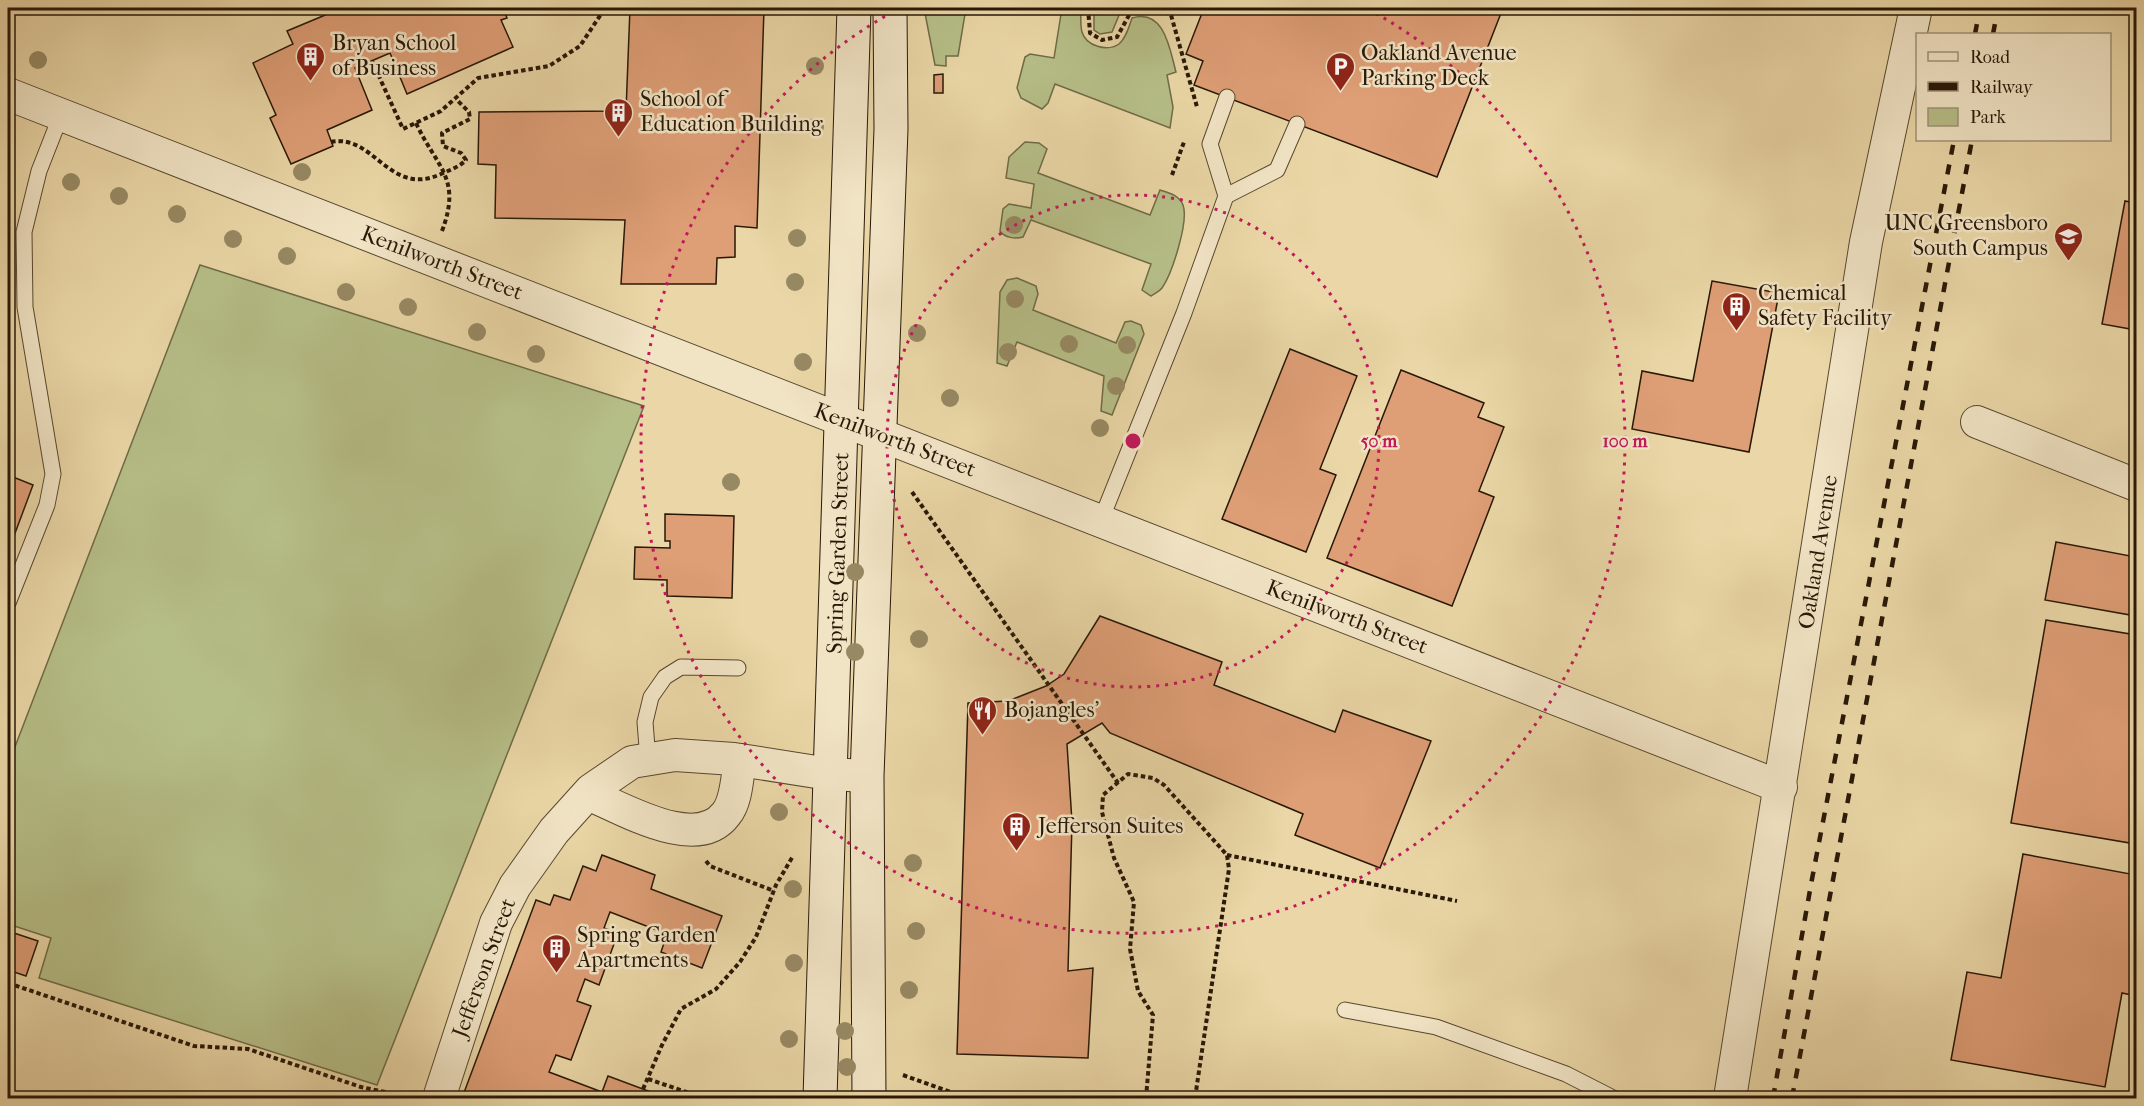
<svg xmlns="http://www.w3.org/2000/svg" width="2144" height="1106" viewBox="0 0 2144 1106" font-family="'IM FELL French Canon',serif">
<rect width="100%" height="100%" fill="#ead6a6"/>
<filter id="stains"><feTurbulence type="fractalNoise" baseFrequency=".00333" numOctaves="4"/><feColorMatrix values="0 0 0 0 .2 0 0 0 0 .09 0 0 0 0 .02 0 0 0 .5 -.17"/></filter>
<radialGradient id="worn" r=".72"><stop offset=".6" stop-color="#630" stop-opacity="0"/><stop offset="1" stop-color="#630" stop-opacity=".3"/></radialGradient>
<!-- green -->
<g fill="#b6be87" stroke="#6f6b47" stroke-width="1.5">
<path d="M924,8H966L958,56H946V66L935,65Z"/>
<path d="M1062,8H1081C1081,15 1080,25 1082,32C1086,46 1107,52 1119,44C1126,38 1129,27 1132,18C1165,8 1170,51 1176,72L1167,75L1173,107L1170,128L1055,84L1048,103L1042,109L1021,98L1017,88L1025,57L1030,54L1054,58Z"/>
<path d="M1094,8H1122L1112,32L1100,34L1094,30Z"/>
<path d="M1025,142L1039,143L1047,149L1038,173L1150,215L1160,190C1169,193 1179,195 1183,205C1189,221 1172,274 1162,288C1159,292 1155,293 1151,296L1142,290L1151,264L1031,220L1023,237C1015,239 1005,238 1000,231L1003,209L1009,204L1031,208L1034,184L1006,178L1009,157Z"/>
<path d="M200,265L644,406L377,1085L39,978L51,938L8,924V765Z"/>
<path d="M1017,278L1036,286L1038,294L1033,310L1116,343L1125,322L1131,321L1141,325L1144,334L1112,415L1101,411L1104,376L1017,342L1007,366L997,363L1000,292L1007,280Z"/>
</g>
<!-- building -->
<g fill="#de9e76" stroke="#281807" stroke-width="1.5">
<path d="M328,8H503L507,18L501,20L513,47L407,94L390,53L355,68L372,110L327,130L333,146L291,164L270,118L276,115L253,63L293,44L287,31L330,13Z"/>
<path d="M630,8H764L757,228L735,226V257L717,258L716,284H621L625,220L495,218L496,165L478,164L479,112L626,111Z"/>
<path d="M1204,8H1503L1437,177L1194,85L1203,61L1186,54Z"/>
<path d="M943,74V93H934V75Z"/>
<path d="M2136,197V330L2102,324L2125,201L2135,203Z"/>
<path d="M1712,281L1779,293L1749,452L1632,429L1642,371L1693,381Z"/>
<path d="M1290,349L1357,376L1320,469L1336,475L1306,552L1222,519Z"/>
<path d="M1401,370L1484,403L1478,417L1504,427L1479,491L1494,497L1452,606L1327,558Z"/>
<path d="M8,475L33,485L8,552Z"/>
<path d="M665,514L734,516L732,598L667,596V580L634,579L635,547L670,548V541H665Z"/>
<path d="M2056,542L2136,557V616L2045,600Z"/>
<path d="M1100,616L1222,662L1214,685L1335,732L1343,710L1431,741L1380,868L1295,835L1303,814L1110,733L1102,723L1067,744L1072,822L1068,971L1093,968L1088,1058L957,1054L968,703L1008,701L1046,686L1064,674Z"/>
<path d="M2046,620L2136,635V844L2011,823Z"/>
<path d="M2023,854L2136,875V996L2122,993L2105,1087L1951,1060L1967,972L2001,978Z"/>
<path d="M602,855L655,875L651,889L722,916L702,968L661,952L667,934L610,912L604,928L618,933L599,985L585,979L577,1001L591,1006L571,1060L556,1055L549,1072L602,1092L608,1076L667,1098H462L536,900L550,905L554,895L570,900L583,866L596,871Z"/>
<path d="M8,931L38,941L26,976L8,970Z"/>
</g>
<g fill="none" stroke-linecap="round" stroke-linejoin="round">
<defs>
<g id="lane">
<path d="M1226,196L1277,170L1297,124"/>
<path d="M1101,520L1184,313L1226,196L1210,144L1227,97"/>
<path d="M8,603L47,505L53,474L25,307L24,232L39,171L61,115"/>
<path d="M648,760L645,722L651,697L665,677L681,667L738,668"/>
<path d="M1345,1010L1436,1027L1566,1074L1613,1098"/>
</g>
<g id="street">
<path d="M8,94L1781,787"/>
<path d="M1977,422L2136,485"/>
<path d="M588,794C624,809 697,853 726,814C737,801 737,776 740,760"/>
<path d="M439,1098L496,923L515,886L554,831L591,790L632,762L675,755L734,759L829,774L867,776"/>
<path d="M1730,1098L1866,242L1916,8"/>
</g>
<g id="secondary">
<path d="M820,1098L854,8"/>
<path d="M869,1098L867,776L891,129L890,8"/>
</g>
</defs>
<!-- lane casing -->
<use href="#lane" stroke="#58482f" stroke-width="17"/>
<!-- street casing -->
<use href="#street" stroke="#58482f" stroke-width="34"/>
<!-- secondary casing -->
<use href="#secondary" stroke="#281807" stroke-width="35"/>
<!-- path -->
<g stroke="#281807" stroke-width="4" stroke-dasharray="4.5 3" stroke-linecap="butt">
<path d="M1088,8L1090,33L1102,40L1117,37L1133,8"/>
<path d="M1158,8L1171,15L1197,107"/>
<path d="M372,61L403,129L441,111L478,78L549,66L580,46L605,8"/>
<path d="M416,123C437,168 462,178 442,231"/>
<path d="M331,142C374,133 389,198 441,174C450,170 459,167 466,160L461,153L443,146L442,133L470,119L469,112L456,99"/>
<path d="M1172,175L1184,142"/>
<path d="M912,492L1118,783"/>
<path d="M1227,855L1457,901"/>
<path d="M706,861L710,866L774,891"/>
<path d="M8,983L194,1046L248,1049L361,1087L409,1097"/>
<path d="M903,1075L967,1098"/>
<path d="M648,1079L704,1098"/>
<path d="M643,1089L662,1045L681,1009L716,989L740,962L756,937L776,885L793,856"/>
<path d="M1146,1098L1153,1015L1138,991L1130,949L1134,902L1114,858L1102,812L1103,795L1128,774L1153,778L1164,785L1227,855L1229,869L1195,1098"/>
</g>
<!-- lane -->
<use href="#lane" stroke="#f1e4c5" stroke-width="15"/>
<!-- street -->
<use href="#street" stroke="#f1e4c5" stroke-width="32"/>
<!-- secondary -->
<use href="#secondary" stroke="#f1e4c5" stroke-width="33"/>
<!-- rail -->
<g stroke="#281807" stroke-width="4.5" stroke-dasharray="10 10" stroke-linecap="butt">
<path d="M1975,34L1980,8"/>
<path d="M1993,34L1998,8"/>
<path d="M1773,1098L1812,879L1954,140"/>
<path d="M1792,1098L1972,140"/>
</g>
</g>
<!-- trees -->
<g fill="#978963">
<circle cx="38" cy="60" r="9"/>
<circle cx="815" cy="66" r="9"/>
<circle cx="815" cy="127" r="9"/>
<circle cx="302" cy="172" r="9"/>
<circle cx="71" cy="182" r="9"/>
<circle cx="119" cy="196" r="9"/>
<circle cx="177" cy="214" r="9"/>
<circle cx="1014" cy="225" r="9"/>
<circle cx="797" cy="238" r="9"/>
<circle cx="233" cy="239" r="9"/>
<circle cx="287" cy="256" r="9"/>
<circle cx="795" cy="282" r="9"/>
<circle cx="346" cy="292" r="9"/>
<circle cx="1015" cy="299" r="9"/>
<circle cx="408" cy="307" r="9"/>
<circle cx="477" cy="332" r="9"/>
<circle cx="917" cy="333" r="9"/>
<circle cx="1069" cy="344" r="9"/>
<circle cx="1127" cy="345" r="9"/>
<circle cx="1008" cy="352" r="9"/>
<circle cx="536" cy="354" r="9"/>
<circle cx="803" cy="362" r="9"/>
<circle cx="1116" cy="386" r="9"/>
<circle cx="950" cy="398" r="9"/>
<circle cx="1100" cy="428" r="9"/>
<circle cx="731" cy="482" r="9"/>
<circle cx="855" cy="572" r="9"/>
<circle cx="919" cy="639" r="9"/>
<circle cx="855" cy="652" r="9"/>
<circle cx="779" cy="812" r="9"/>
<circle cx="913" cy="863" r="9"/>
<circle cx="793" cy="889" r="9"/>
<circle cx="916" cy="931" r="9"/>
<circle cx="794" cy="963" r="9"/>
<circle cx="909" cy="990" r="9"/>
<circle cx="845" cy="1031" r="9"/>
<circle cx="789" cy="1039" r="9"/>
<circle cx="847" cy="1067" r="9"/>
</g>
<!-- distance rings -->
<g fill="none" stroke="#c2185b" stroke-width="3" stroke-dasharray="3 6">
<circle cx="1133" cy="441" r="246"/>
<path d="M1368 9A492 492 0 1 1 898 9"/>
</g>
<!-- icons -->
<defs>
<symbol id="building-pin" viewBox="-11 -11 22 30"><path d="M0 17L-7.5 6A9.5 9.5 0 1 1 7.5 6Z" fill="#8f2418" stroke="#f1e4c5"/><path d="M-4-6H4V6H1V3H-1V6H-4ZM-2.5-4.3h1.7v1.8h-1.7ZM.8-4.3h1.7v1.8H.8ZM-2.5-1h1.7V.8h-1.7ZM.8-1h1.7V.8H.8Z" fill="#fff"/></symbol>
<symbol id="parking-pin" viewBox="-11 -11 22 30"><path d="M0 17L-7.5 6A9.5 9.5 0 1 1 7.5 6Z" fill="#8f2418" stroke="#f1e4c5"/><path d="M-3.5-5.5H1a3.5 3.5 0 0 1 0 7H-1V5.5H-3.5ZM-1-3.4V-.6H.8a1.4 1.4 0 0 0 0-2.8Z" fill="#fff"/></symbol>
<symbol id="university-pin" viewBox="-11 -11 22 30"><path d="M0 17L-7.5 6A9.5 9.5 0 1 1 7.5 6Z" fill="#8f2418" stroke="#f1e4c5"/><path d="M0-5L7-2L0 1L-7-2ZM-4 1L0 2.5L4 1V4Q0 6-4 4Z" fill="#fff"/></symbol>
<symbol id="restaurant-pin" viewBox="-11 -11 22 30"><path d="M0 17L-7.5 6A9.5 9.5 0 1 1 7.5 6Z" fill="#8f2418" stroke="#f1e4c5"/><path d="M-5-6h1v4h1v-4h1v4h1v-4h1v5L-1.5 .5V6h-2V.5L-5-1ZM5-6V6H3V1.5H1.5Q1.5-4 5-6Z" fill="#fff"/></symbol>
</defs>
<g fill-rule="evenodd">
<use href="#building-pin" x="294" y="40" width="33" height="45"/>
<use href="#parking-pin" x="1324" y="50" width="33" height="45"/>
<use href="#building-pin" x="602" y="96" width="33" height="45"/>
<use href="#university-pin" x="2052" y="220" width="33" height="45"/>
<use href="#building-pin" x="1720" y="290" width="33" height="45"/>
<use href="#restaurant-pin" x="966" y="694" width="33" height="45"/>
<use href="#building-pin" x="1000" y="810" width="33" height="45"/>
<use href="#building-pin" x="540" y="932" width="33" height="45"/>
</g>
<g text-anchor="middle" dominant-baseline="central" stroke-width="5" stroke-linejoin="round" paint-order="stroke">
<!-- poi labels -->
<g font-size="22" fill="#281807" stroke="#f1e4c5" text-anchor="start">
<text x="332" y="43">Bryan School<tspan x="332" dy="25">of Business</tspan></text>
<text x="1361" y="53">Oakland Avenue<tspan x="1361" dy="25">Parking Deck</tspan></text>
<text x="640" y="99">School of<tspan x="640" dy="25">Education Building</tspan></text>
<text x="2048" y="223" text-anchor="end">UNC Greensboro<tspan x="2048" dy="25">South Campus</tspan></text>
<text x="1758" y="293">Chemical<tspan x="1758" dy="25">Safety Facility</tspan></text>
<text x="1004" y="710">Bojangles'</text>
<text x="1038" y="826">Jefferson Suites</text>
<text x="577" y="935">Spring Garden<tspan x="577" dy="25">Apartments</tspan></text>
</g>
<!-- street labels -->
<g font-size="22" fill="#281807" stroke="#f1e4c5">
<text transform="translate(442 263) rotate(21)">Kenilworth Street</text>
<text transform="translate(895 440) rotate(21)">Kenilworth Street</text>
<text transform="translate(1818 552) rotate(-81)">Oakland Avenue</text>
<text transform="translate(838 553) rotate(-88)">Spring Garden Street</text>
<text transform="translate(1347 617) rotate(21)">Kenilworth Street</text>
<text transform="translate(484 968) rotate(-70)">Jefferson Street</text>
</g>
</g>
<circle cx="1133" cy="441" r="9" fill="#c2185b" stroke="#f1e4c5" stroke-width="3"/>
<g font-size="18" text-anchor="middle" font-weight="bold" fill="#c2185b" stroke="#f1e4c5" stroke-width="5" stroke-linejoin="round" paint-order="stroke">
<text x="1379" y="447">50 m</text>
<text x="1625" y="447">100 m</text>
</g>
<!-- margin -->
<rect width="2144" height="1106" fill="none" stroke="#ead6a6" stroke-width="30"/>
<rect x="9" y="9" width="2126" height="1088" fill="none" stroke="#281807" stroke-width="3"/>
<rect x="15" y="15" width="2114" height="1076" fill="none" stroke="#281807" stroke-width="1.5"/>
<!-- legend -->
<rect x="1916" y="33" width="195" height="108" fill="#f1e4c5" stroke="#a19279" stroke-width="1.5"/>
<rect x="1928" y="52" width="30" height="9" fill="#f1e4c5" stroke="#a19279" stroke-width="1.5"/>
<text x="1970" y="63" font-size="18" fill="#281807">Road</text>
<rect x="1928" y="82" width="30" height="9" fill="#281807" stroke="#a19279" stroke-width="1.5"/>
<text x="1970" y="93" font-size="18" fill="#281807">Railway</text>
<rect x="1928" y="108" width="30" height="18" fill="#b6be87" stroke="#a19279" stroke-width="1.5"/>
<text x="1970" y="123" font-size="18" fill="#281807">Park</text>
<rect width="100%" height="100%" filter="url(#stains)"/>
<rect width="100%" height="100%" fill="url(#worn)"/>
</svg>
